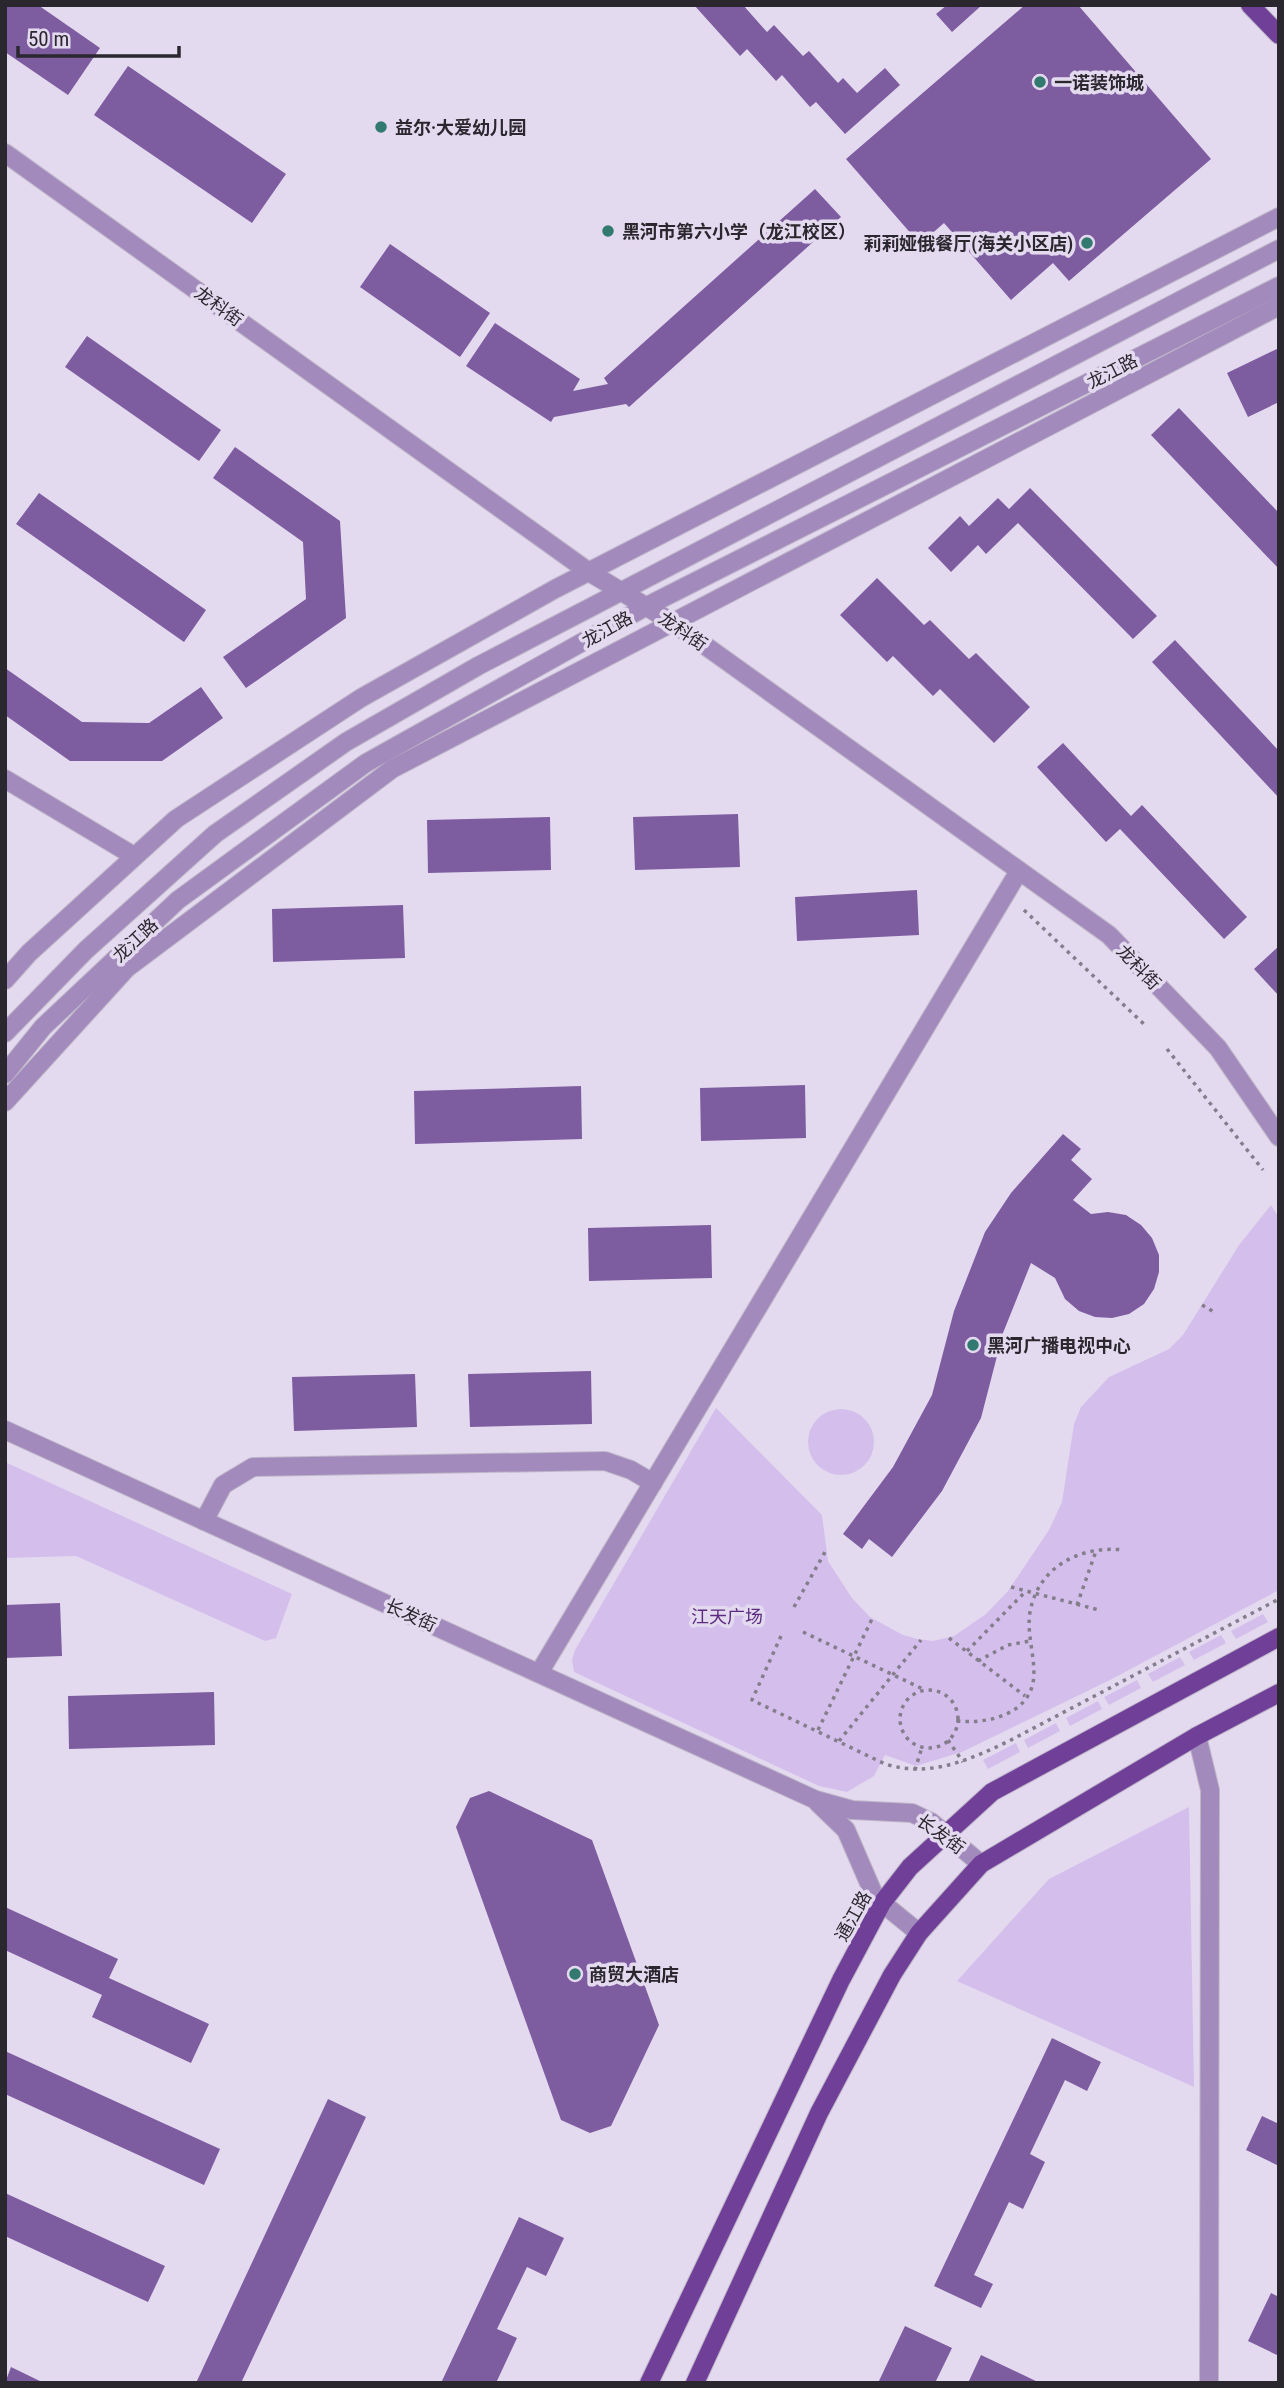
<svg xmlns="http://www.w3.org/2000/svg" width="1284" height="2388" viewBox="0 0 1284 2388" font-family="'Roboto Condensed','Noto Sans SC',sans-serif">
<rect width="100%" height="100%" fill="#e4daef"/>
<!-- green -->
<g fill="#d4bfec">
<path d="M1271,1205L1279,1218V1590L1110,1680L962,1752L916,1766L885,1755L874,1776L847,1792L819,1786L574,1672L572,1660L575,1650L716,1408L822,1515L828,1561L852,1598L870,1617L903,1635L918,1639L933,1641L954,1636L986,1614L1008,1591L1049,1530L1062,1502L1074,1424L1081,1407L1109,1377L1169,1349L1183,1335L1239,1245Z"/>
<circle cx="841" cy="1442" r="33"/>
<path d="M5,1462L292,1594L276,1638L265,1641L76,1556L5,1558Z"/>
<path d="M1263,1614L1268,1622L1236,1639L1231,1631Z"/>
<path d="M1221,1635L1226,1643L1194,1660L1189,1652Z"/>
<path d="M1180,1657L1185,1665L1153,1682L1148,1674Z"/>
<path d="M1137,1680L1141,1688L1109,1705L1104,1697Z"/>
<path d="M1098,1701L1102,1709L1070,1726L1066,1718Z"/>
<path d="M1056,1723L1060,1731L1028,1748L1024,1740Z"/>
<path d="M1016,1743L1020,1752L988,1769L983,1760Z"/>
<path d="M1189,1807L1194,2087L957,1981L1049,1879Z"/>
</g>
<!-- building -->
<g fill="#7e5ca0">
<path d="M5,5H38L100,48L68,95L5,52Z"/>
<path d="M694,5H743L767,32L774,25L803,56L809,51L838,83L843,78L857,93L885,68L900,85L845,134L816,102L810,107L782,75L776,81L747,49L740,56Z"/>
<path d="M947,5H982L952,32L936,14Z"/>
<path d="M1025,5H1078L1211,159L1069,281L1053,263L1011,300L944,223L920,244L846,159Z"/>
<path d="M128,66L286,174L252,223L94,115Z"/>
<path d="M815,189L841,217L629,407L626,404L554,417L551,422L466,366L495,323L580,379L573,391L608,384L604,378Z"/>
<path d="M390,244L490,313L460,357L360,287Z"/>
<path d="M87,336L221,430L199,461L65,367Z"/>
<path d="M1279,348V402L1248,417L1227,373Z"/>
<path d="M1179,408L1279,513V569L1151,435Z"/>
<path d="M235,447L340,521L346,618L246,688L223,657L306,599L303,542L213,478Z"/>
<path d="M1030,488L1157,616L1133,639L1018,523L986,554L978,545L951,572L928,548L960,516L969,526L998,498L1009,509Z"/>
<path d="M39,493L206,610L184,642L16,524Z"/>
<path d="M877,578L924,625L930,620L969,659L976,653L1030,707L994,743L940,689L933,696L893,656L887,662L840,615Z"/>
<path d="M1175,640L1279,751V798L1152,662Z"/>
<path d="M5,668L82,722L149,723L201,687L223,718L162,761H70L5,715Z"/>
<path d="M1063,743L1131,816L1142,805L1247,917L1224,939L1120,829L1106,842L1037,767Z"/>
<path d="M738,814L740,867L635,870L633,817Z"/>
<path d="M550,817L551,870L428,873L427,820Z"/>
<path d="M917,890L919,935L797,941L795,897Z"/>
<path d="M403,905L405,958L273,962L272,909Z"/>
<path d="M1279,946V996L1254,969Z"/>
<path d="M805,1085L806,1138L701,1141L700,1088Z"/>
<path d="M581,1086L582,1139L415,1144L414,1091Z"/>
<path d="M1063,1134L1081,1149L1071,1160L1092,1179L1073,1200L1091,1214L1108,1212L1126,1215L1141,1225L1152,1238L1159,1255V1272L1154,1289L1144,1304L1129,1314L1112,1318L1095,1317L1079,1311L1065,1299L1055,1278L1031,1263L1003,1333L981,1418L942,1491L892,1557L869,1539L862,1549L843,1534L893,1467L932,1395L954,1311L985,1232L1011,1193Z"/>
<path d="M711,1225L712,1278L589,1281L588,1228Z"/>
<path d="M591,1371L592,1424L470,1427L468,1374Z"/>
<path d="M415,1374L417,1427L294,1431L292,1377Z"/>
<path d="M60,1603L62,1656L5,1658V1605Z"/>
<path d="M214,1692L215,1745L69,1749L68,1696Z"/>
<path d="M489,1791L592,1840L659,2025L611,2126L590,2133L561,2120L456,1827L470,1798Z"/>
<path d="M5,1907L118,1959L109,1978L209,2024L191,2063L92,2017L102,1995L5,1950Z"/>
<path d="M1052,2038L1101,2062L1087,2091L1065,2080L1030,2154L1045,2162L1023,2209L1009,2202L974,2275L993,2284L981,2308L934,2286Z"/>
<path d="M5,2051L220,2149L204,2185L5,2094Z"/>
<path d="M328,2099L366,2117L241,2383H196Z"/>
<path d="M1262,2116L1279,2124V2166L1246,2150Z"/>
<path d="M5,2193L165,2266L148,2302L5,2236Z"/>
<path d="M519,2217L564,2238L546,2276L527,2267L497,2329L517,2338L496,2383H441Z"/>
<path d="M1271,2293L1279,2297V2356L1248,2341Z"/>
<path d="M905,2326L952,2348L935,2383H878Z"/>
<path d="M981,2355L1040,2383H968Z"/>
<path d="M11,2367L44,2383H5Z"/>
</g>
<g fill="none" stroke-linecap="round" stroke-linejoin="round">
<defs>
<g id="minor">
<path d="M5,153L589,572L675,624L1109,935L1218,1048L1279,1137"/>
<path d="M5,779L134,856"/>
<path d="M5,980L29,953L176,819L361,698L555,589L1279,217"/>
<path d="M5,1033L86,950L215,834L346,742L478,666L1279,249"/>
<path d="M5,1074L43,1027L178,900L366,763L647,606L1279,286"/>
<path d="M5,1102L127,968L392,769L1279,306"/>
<path d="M5,1430L816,1800L852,1810L912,1813L931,1822L981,1864"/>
<path d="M204,1521L223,1485L253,1467L605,1461L631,1470L653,1483"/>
<path d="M539,1673L1019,871"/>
<path d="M1197,1736L1210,1790L1209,2383"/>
<path d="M818,1803L846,1830L875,1897L919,1933"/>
</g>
<g id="major">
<path d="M1250,5L1279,35"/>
<path d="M649,2383L841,1980L882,1903L910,1867L992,1792L1279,1637"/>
<path d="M695,2383L819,2113L892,1975L919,1933L981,1864L1197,1736L1279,1693"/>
</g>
</defs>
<!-- minor casing -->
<use href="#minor" stroke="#bfb6c9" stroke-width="20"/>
<!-- major casing -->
<use href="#major" stroke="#bfb6c9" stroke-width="20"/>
<!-- path -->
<g stroke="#847d8b" stroke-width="3.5" stroke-dasharray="3.5 5" stroke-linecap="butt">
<path d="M1024,910L1147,1027"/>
<path d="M1167,1049L1263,1170"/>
<path d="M1202,1305L1214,1312"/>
<path d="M1011,1587L1099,1610"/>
<path d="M1077,1605L1096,1551"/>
<path d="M794,1607L825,1552"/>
<path d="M803,1632L925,1690"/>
<path d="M781,1636L752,1700L885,1764C930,1778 969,1760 1009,1741L1279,1599"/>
<path d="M949,1638L1025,1696"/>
<path d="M967,1651L1026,1591"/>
<path d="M978,1661L1008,1645L1030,1641"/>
<circle cx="929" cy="1719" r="29"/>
<path d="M957,1721C985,1724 1026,1716 1033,1683C1037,1661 1026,1635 1030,1612C1038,1567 1080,1545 1124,1550"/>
<path d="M818,1730L872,1619"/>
<path d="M948,1740L963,1762"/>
<path d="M839,1741L921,1640"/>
<path d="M915,1770L922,1747"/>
</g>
<!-- minor -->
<use href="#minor" stroke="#a28bbc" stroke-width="18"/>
<!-- major -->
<use href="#major" stroke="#704099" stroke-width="18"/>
</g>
<!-- markers -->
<g fill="#327970" stroke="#e4daef" stroke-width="2.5">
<circle cx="1040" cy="82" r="7"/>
<circle cx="381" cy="127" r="7"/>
<circle cx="608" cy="231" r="7"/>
<circle cx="1087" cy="243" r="7"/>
<circle cx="973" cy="1345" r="7"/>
<circle cx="575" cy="1974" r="7"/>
</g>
<g text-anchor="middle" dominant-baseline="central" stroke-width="7" stroke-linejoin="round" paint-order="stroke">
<!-- poi labels -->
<g font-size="18" font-weight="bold" fill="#2b272f" stroke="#e4daef" text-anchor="start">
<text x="1054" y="82">一诺装饰城</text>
<text x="395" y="127">益尔·大爱幼儿园</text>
<text x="622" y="231">黑河市第六小学（龙江校区）</text>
<text x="1073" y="243" text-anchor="end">莉莉娅俄餐厅(海关小区店)</text>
<text x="987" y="1345">黑河广播电视中心</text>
<text x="589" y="1974">商贸大酒店</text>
</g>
<!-- street labels -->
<g font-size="18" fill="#2b272f" stroke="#e4daef">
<text transform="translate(219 306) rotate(36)">龙科街</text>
<text transform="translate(1112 371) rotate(-27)">龙江路</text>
<text transform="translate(607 629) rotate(-29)">龙江路</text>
<text transform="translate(683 631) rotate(34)">龙科街</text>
<text transform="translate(135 940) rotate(-43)">龙江路</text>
<text transform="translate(1139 967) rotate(46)">龙科街</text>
<text transform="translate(411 1615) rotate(24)">长发街</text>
<text transform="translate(941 1834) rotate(36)">长发街</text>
<text transform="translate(853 1916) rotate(-61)">通江路</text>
</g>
<!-- park labels -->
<g font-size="18" fill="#5a2b7f" stroke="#e4daef">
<text x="727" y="1616">江天广场</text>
</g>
</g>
<!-- border -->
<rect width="1284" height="2388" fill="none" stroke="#2b272f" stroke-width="14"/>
<!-- scale -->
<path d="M18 46v10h161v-10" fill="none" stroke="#2b272f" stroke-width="3.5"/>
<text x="28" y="46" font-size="21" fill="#2b272f" stroke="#e4daef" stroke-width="5" paint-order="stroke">50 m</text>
</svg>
